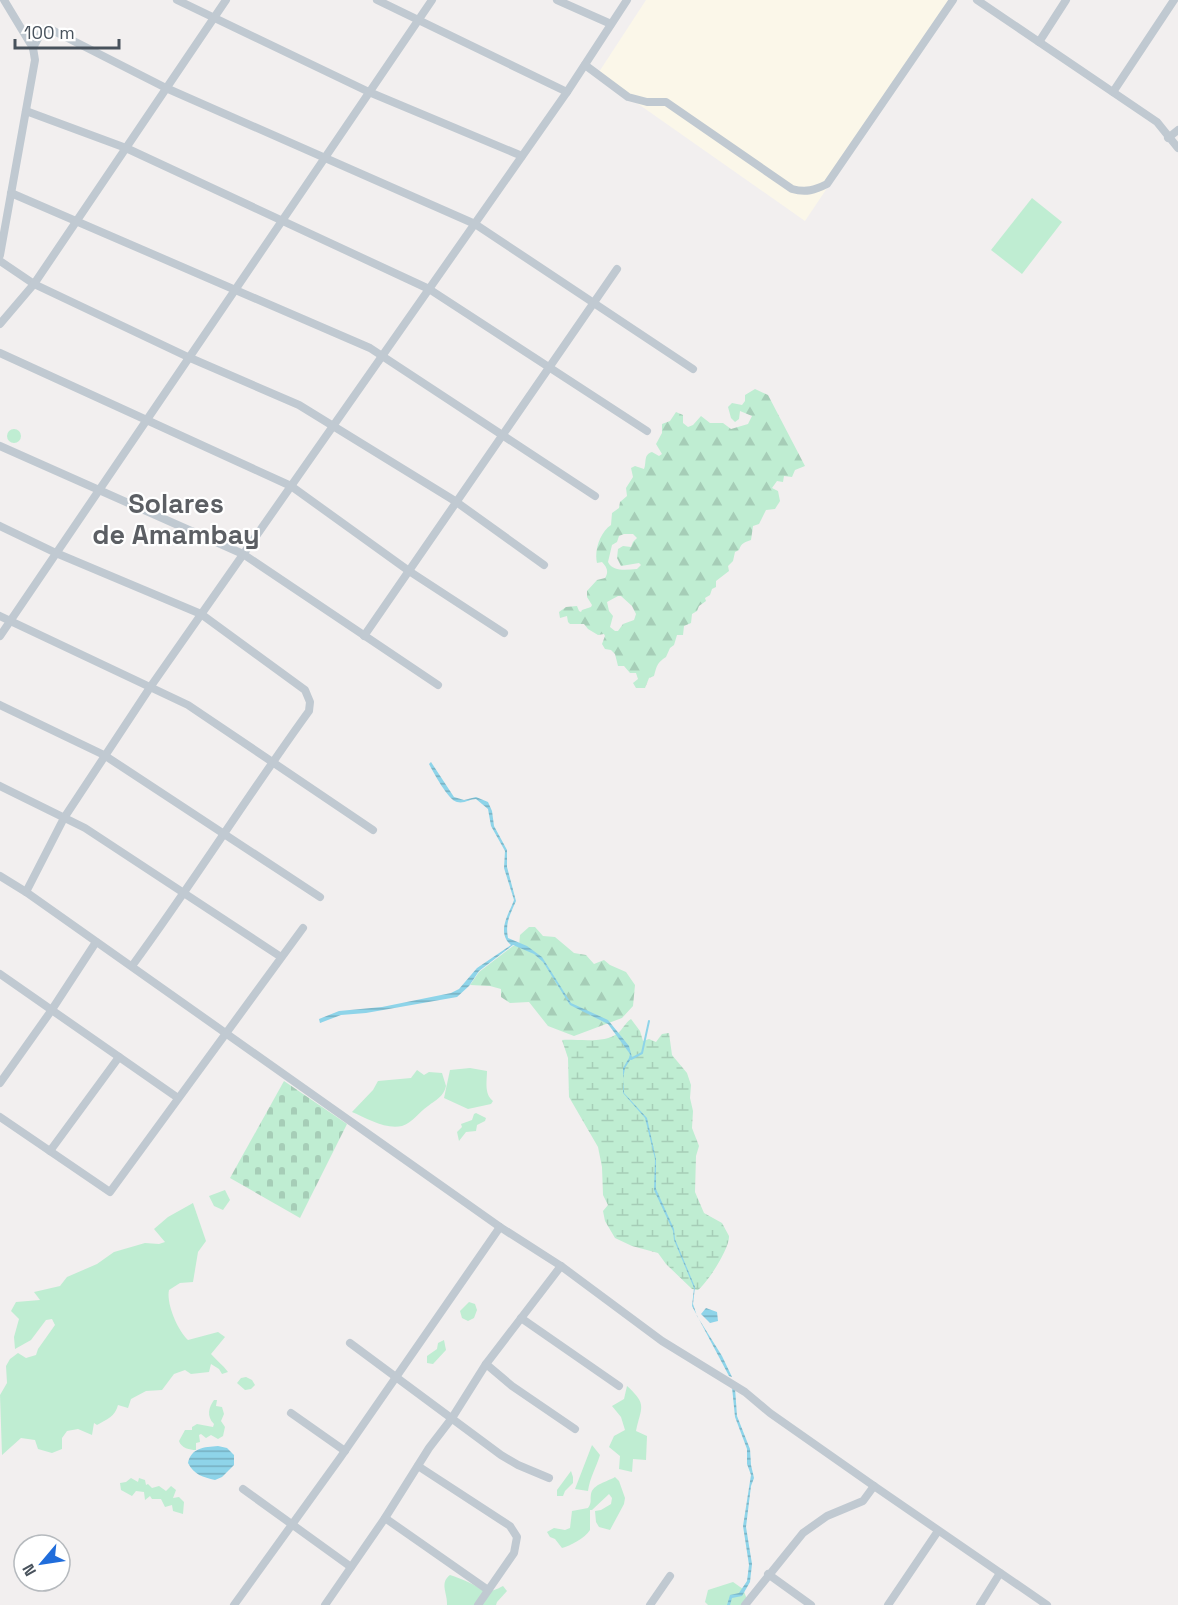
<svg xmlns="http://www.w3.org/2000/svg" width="1178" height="1605" viewBox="0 0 1178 1605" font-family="'Space Grotesk',sans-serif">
<defs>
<pattern id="forest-firs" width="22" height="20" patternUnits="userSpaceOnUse" patternTransform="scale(1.5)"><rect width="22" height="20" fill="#bfedd2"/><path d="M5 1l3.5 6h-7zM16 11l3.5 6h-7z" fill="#a6cdb7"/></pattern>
<pattern id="wetland-marsh" width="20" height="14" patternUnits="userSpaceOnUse" patternTransform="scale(1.5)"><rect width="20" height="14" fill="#bfedd2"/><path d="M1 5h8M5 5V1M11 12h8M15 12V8" fill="none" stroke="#a6cdb7"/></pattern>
<pattern id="cemetery-stones" width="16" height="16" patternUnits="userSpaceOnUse" patternTransform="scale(1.5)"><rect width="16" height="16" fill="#bfedd2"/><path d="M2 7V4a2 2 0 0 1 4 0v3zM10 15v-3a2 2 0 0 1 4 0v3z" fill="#a6cdb7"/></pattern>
<pattern id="water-rules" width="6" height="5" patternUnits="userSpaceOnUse" patternTransform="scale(1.5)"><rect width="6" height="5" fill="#8ed4e9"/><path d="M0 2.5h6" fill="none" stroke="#76afc0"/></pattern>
</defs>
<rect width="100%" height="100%" fill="#f2efef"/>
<!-- commercial -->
<path fill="#fbf7e9" d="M646,0H953L805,221L597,75Z"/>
<!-- green -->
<g fill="#bfedd2">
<path d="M1032,198L1062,222L1022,274L991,250Z"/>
<circle cx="14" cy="436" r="7"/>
<path d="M470,1068L487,1071C487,1081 484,1094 493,1101L491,1104L468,1109L444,1098L450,1070Z"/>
<path d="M417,1070L424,1075L429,1072L442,1073L446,1086C444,1096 436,1100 428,1106C419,1112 412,1123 402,1126C386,1130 366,1118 352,1112L373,1090L378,1081L411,1078Z"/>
<path d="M476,1113L486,1118L485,1121L477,1125L476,1131L466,1132L459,1141L457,1132L462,1127L461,1124L472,1120L474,1114Z"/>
<path d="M225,1190L230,1200L223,1210L214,1206L209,1196Z"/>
<path d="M193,1203L206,1241L198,1252L193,1282L180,1283L169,1290C166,1304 178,1331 188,1340L218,1332L225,1337L211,1354C216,1360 223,1365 228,1372L222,1374L219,1369L211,1364L209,1372L191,1374L185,1370L174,1374L162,1390L146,1391L131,1399L128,1408L118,1405C115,1417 107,1419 97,1425L94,1423L92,1435L78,1429L67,1431L62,1438V1449L52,1453L38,1449L35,1440L21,1438L2,1455L0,1395L7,1383L6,1366L10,1359L18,1353L26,1358L36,1355L38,1349L55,1325L52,1319L46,1320L31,1340L15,1349L14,1337L19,1319L11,1311L16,1302L40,1300L34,1292L60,1286L67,1277L97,1264L114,1252L145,1243L159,1244L165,1242L154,1229L168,1217Z"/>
<path d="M469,1302L475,1304L477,1310L474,1318L468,1321L462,1318L460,1311Z"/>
<path d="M444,1340L446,1350L433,1364L427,1363V1356L437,1349L438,1343Z"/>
<path d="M246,1377L252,1380L255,1385L251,1389L245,1390L237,1383L241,1378Z"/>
<path d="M627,1386C648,1405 641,1407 636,1431L647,1436L646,1460L633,1459L632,1472L619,1469L620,1456L609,1447L614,1436L625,1430L621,1417L612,1406L624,1399Z"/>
<path d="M214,1400H217L216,1406L222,1407L224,1414L221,1421L225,1427L223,1436L218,1439L211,1435L206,1438L201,1434L199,1435L200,1442L196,1443V1450C190,1450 181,1448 179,1441L185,1430H192V1427L197,1424L213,1427L214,1424C206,1416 209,1407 214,1400Z"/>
<path d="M592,1445L600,1455C596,1468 590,1477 588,1491L575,1489Z"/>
<path d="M571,1471L573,1477V1483L565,1491L563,1496H557V1490Z"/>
<path d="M615,1477L619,1481L625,1498L624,1504L610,1530L599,1527L596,1522L595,1511L601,1510L611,1504L612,1498L609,1494L592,1510H590V1530C585,1538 570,1546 562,1548L555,1539L550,1537L547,1532L554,1528L565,1530L570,1528L572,1511L588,1508C592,1502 590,1501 591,1494C593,1484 607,1482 615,1477Z"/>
<path d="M131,1478L138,1482L139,1478L145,1480L146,1485L148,1484L152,1488L159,1486L166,1491L171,1486L176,1490L173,1498L179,1497L184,1502L183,1514L173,1511L172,1505L165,1507L161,1499H152L150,1496L145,1500L144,1492L136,1491L132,1496L121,1490L120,1483L126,1482Z"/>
<path d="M450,1575C456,1577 462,1579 468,1582C485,1590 484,1596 503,1586L507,1591L497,1602L496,1605H447C448,1594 439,1583 450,1575Z"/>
<path d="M733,1582L743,1589L748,1602L746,1605H708L705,1602L708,1590Z"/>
</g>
<!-- forest -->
<g fill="url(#forest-firs)" fill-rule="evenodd">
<path d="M755,389L768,395L805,466L795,470L792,477L784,476L783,482L777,481L772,488L778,491L780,501L775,509L766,510L759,524L753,526L751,540C745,542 741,543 739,550L735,552L733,561L728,566L729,571L716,581V587L712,589L710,595L705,598L706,601L699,606L697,611L692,614L691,623L684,626L683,635H677L674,645L670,648L666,657C657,663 657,665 654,676L649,678L645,688H636L633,683L638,679L636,673H630L624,666H618L615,654L611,650L605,649L602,644L605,636L604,634L598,635L588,629L584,624H570L568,622L567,616L560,618L559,612L566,607L577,606L579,611L581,612L582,610L591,607L592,605L587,597V591L597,580L605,578C609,572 607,567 602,562L597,563C594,551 600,532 611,525L612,513L619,508L620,502L627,496L626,488L633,477L631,468L635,466L644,469C647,462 643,455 652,452L659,456L662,454L656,444L662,433V424L670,421L676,412L683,415V423L688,427L693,425L701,416L710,423H723L731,429L748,424L752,416L740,411L739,419L735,422L731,418L728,407L732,403L742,405L745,401V395ZM624,534H633L637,538L633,542L631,547L623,546L618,549L617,558L621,566L639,563L641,565L637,569C626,570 613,572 608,562L612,545L617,542L619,536ZM618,596H621L632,606L636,614L634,620L623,624L618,631H615L610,627L613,616L609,611L607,602Z"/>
<path d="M529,927H535L543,936L555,937L574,953L586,955L594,964L604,960L610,965L626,972L635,985L633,1006L622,1018L574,1036L548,1026L529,1002L510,1003L501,997V989L490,986L470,985L479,972L513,946H519L520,935Z"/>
</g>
<!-- wetland -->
<path fill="url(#wetland-marsh)" d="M631,1019L640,1031L643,1041L649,1039L656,1042L662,1034L669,1033L672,1055L687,1073L691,1085L690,1098L693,1111L692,1128L699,1146L696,1156L695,1192L704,1213L722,1223L729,1236C730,1248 708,1282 698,1290L692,1289L666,1264L658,1253L632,1246L615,1238L605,1221L603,1211L608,1205L603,1195L602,1167L598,1147L569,1097L568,1058L562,1040C579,1039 605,1044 618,1033C623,1029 625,1023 631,1019Z"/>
<!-- cemetery -->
<path fill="url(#cemetery-stones)" d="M284,1081L347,1124L300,1218L230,1178Z"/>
<!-- water -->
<g fill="url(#water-rules)">
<path d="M431,762L454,797L464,800L476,797L488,802L492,811L494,826L507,850V867L516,901C510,915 505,922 508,938L527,946L542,957L571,1003L608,1020L629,1046L632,1057L625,1068L623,1079L624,1093L647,1118L656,1159V1189L674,1229L675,1239L695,1287L693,1304L697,1316L722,1356L732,1377L729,1376L692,1306L694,1288L674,1240L673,1231L654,1190L655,1159L645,1118L623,1093V1068L629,1058L630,1054L608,1024L570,1005L543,962L534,954L513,945L479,971L469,986L457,997L366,1013L341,1015L320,1023L319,1019L339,1011L382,1007L451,993L459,989L477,968L511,945C496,932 509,914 514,900L504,868L505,851L491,826L488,809L476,799C470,799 464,804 457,802C448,800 434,773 429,764Z"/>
<path d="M706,1308L717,1312L718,1321L710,1323L701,1314Z"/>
<path d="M732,1387L735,1388L737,1416L750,1449L751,1465L754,1478L751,1486L746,1527L752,1564L750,1582L742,1596L732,1598L730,1605H727L730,1595L739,1593L747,1581L749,1565L743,1526L751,1475L747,1464V1449L735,1417Z"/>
<path d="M218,1446L227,1448L234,1455V1465L222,1477L215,1480C203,1477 194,1475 188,1463C191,1448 204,1447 218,1446Z"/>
</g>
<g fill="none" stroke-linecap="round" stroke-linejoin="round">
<!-- stream -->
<path stroke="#8ed4e9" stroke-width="2" d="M631,1059L642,1053L649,1021"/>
<!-- minor -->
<g stroke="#c0c9d1" stroke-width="8">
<path d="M177,0L369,92L522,156"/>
<path d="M377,0L567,92"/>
<path d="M557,0L611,24"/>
<path d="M627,0L567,92L151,686L64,818L26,892L500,1227L561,1266L662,1341L745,1392L770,1413L874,1486L1047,1605"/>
<path d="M977,0L1157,122L1178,148"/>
<path d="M1039,42L1066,0"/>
<path d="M33,48L42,31L48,28L166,88L475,224L693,369"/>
<path d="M585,65L628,97L647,102H666L792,189C806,193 815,190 827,184L953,0"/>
<path d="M1113,92L1174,0"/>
<path d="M26,111L126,148L429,289L647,431"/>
<path d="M1168,138L1178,130"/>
<path d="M11,193L370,348L595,496"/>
<path d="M0,255L35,60L33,48L4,0"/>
<path d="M0,261L34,284L188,357L299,405L455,501L544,565"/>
<path d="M0,324L34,284L226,0"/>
<path d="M0,353L291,486L409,571L504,633"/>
<path d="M0,446L243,554L438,685"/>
<path d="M0,526L56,553L201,614L305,690L310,702L309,711C248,795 193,883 132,966"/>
<path d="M0,616L188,705L373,830"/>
<path d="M0,636L432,0"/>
<path d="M364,636L617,269"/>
<path d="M0,705L104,755L320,897"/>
<path d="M0,786L85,828L281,957"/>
<path d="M0,876L26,892"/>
<path d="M0,974L178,1098"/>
<path d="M0,1083L51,1011L96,942"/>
<path d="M0,1117L110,1192L303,928"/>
<path d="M50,1151L119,1057"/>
<path d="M521,1318L619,1386"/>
<path d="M350,1343L501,1455L518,1465L549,1478"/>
<path d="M486,1364L512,1386L575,1429"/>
<path d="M291,1413L345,1451"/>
<path d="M418,1466L510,1526L517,1537L514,1553L478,1605"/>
<path d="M243,1489L351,1567"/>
<path d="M385,1518L488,1590"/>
<path d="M768,1574L811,1605"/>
<path d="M234,1605L340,1458L500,1227"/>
<path d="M325,1605L385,1518L429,1448L452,1418L486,1364L561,1266"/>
<path d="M650,1605L670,1576"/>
<path d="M745,1605L803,1533L827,1516L863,1501L874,1486"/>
<path d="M888,1605L938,1531"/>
<path d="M980,1605L1000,1573"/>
</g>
</g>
<g text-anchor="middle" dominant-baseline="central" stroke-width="4.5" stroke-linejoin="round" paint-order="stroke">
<!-- district labels -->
<g font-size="27" font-weight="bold" fill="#5c5f64" stroke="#fff">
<text x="176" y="503">Solares<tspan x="176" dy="31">de Amambay</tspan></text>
</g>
</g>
<!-- north arrow -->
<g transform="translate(42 1563) rotate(241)"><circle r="28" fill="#ffffff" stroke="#b6babe" stroke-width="1.5"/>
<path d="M0-4.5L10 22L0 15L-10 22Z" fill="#206ddb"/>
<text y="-9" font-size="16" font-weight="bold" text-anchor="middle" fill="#48525c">N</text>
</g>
<!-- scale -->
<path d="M15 39v9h104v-9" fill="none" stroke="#48525c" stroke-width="3"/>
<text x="24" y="39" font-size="18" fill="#48525c" stroke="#ffffff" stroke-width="4.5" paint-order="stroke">100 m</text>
</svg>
